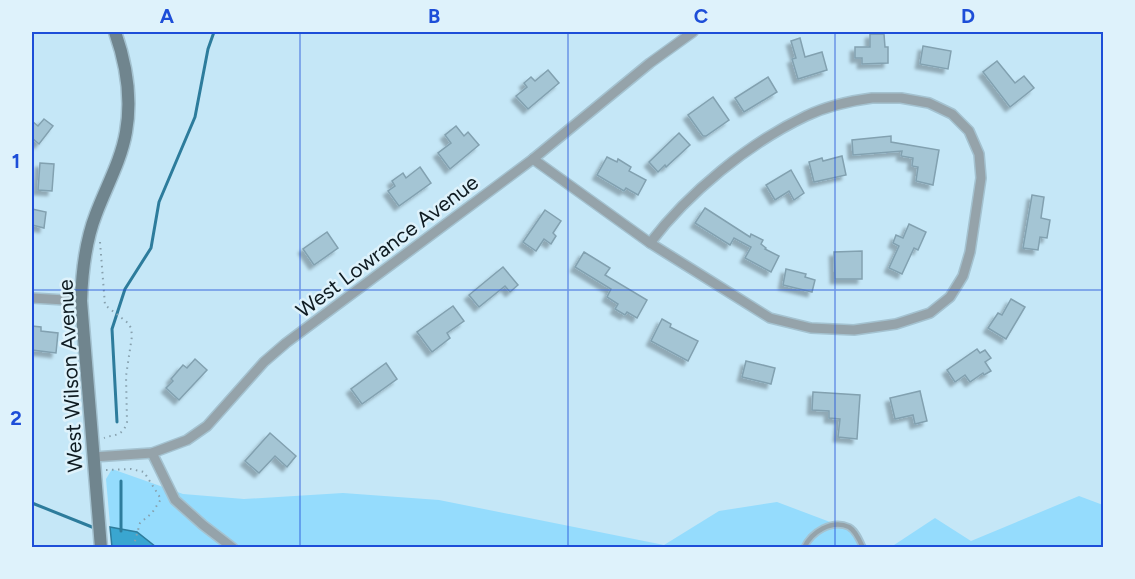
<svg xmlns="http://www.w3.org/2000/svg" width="1135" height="579" viewBox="0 0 1135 579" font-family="Figtree,sans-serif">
<defs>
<filter id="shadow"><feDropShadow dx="-4.5" dy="4.5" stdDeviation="1.5" flood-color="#0004"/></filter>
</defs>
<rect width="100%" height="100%" fill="#c5e7f7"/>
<!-- green -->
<g fill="#95dcfd">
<path d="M112,469L183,494L244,499L343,493L439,500L664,545L719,511L777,502L846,528L853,533L855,532L859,539L869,547H112L106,479Z"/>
<path d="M1079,496L1103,505V547H891L935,518L971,541Z"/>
</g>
<!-- water -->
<path fill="#3aa6d0" stroke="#2d7c9c" stroke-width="1.5" d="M110,527L137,532L156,547H112Z"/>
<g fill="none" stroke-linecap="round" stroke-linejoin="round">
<!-- stream -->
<g stroke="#2d7c9c" stroke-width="3">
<path d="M117,422L112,329L125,289L151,248L159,202L195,117L208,49L214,32"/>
<path d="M32,503L97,529"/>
<path d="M121,531V481"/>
</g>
</g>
<!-- building -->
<g fill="#a4c5d4" stroke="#82a1b0" stroke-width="1.5" filter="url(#shadow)">
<path d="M870,34H884L885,47H888V63L862,64V58H855V47H870Z"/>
<path d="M800,38L805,57L822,52L827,70L798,79L792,59L796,58L791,41Z"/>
<path d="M923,46L951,51L948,69L920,64Z"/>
<path d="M997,61L1015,83L1024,76L1034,88L1010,107L983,72Z"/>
<path d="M548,70L559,83L528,109L516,96L527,87L524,83L531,77L535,81Z"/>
<path d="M768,77L777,92L744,112L735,98Z"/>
<path d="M713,97L729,120L706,136H703L688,115Z"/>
<path d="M44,119L53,126L39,144L32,138V121L38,126Z"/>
<path d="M456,126L464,136L468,132L479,145L450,169L438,153L451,143L445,135Z"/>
<path d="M679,133L690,145L666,167L665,165L658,172L649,162Z"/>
<path d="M891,136V142L939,150L933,185L916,181L918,167L912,166L913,158L901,156L902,151L853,155L852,140Z"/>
<path d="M842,156L846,175L814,182L809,162L822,158L823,161Z"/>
<path d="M607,157L617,162L618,159L631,167L629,171L646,180L638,195L626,188L624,191L597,175Z"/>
<path d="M40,163L54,164L52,191L38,190Z"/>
<path d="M420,167L431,183L399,206L388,191L395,186L392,181L403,173L406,178Z"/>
<path d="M791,170L804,193L794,200L789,191L775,200L766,185Z"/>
<path d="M1032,195L1044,197L1041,218L1050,220L1047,238L1040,237L1038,250L1023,248Z"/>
<path d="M705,208L750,237L751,234L763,240L761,244L766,248L765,249L779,256L771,272L745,258L751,247L734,238L730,245L695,223Z"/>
<path d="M32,209L46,212L44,228L32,225Z"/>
<path d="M545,210L561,221L553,233L556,236L551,244L544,239L536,251L523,242Z"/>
<path d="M909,224L926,232L918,250L914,248L902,274L889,268L899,246L893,243L896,235L903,238Z"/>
<path d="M327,232L338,248L314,265L303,249Z"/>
<path d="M862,251V279H835L834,252Z"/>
<path d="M584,252L610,268L605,275L647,300L637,318L627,312L625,315L615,309L618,304L607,297L611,289L575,267Z"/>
<path d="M503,267L518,285L510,292L505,286L479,307L469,295Z"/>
<path d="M786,269L806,274L805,277L815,280L812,292L783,285Z"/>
<path d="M1011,299L1025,307L1006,339L988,328L998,313L1002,315Z"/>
<path d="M453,306L464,321L447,333L450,338L432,352L417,332Z"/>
<path d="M662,319L671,324L670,327L698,341L688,361L651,341Z"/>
<path d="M32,326L41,327V331L58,333L56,353L32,350Z"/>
<path d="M977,349L980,353L985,350L991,358L985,362L991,371L984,375L983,373L970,382L965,375L955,382L947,370Z"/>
<path d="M195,359L207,370L179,400L166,388L173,381L171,379L183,365L187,368Z"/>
<path d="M746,361L775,368L771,384L742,377Z"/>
<path d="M386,363L397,379L362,404L351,389Z"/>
<path d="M920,391L927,421L915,424L913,415L895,419L890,398Z"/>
<path d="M813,392L860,395L857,439L838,437L840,419L829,418V411L812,410Z"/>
<path d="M270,433L296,456L287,467L275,456L259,473L245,461Z"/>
</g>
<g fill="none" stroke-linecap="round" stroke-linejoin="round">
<defs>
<path id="lane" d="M804,548C811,532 832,519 849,527C856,531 860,541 863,548"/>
<g id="street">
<path d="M872,98H901L929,103L952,114L969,131L979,154L981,178L970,252L963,276L950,297L930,313L896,324L854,330L811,328L770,318L650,243C688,193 749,143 806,116C827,106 849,101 872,98Z"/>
<path d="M533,159L650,243"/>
<path d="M32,298L81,301"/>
<path d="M152,453L175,500L203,525L233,548"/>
<path d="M94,457L152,453L187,440L207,426L264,362L286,343L533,159L650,63L693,32"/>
</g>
<path id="secondary" d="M101,548L81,301C82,271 85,242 96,214C106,187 121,161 126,132C132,98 126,63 115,32"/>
</defs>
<!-- lane casing -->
<use href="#lane" stroke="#a4c2d0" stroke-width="8"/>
<!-- street casing -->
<use href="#street" stroke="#a4c2d0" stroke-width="12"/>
<!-- secondary casing -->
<use href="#secondary" stroke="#a4c2d0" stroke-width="15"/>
<!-- path -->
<g stroke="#87a1ae" stroke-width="2" stroke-dasharray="1.5 4.5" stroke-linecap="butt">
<path d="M100,242L105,305L128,323L131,328L132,336L126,376L127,422C123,437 114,434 104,438"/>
<path d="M106,470L131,469L144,472L161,499L152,513L140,523L133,548"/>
</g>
<!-- lane -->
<use href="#lane" stroke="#95a3aa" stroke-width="4.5"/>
<!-- street -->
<use href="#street" stroke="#95a3aa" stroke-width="9"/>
<!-- secondary -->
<use href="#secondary" stroke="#70858e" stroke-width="12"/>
</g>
<!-- grid -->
<path fill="none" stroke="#1d4ed8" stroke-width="1.5" stroke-opacity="0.55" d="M300,32V548M568,32V548M835,32V548M32,290H1104"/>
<g text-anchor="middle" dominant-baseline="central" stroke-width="5" stroke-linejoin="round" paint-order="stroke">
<!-- street labels -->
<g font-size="21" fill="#0f1b21" stroke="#def2fb">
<text transform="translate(387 246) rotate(-37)">West Lowrance Avenue</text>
<text transform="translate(70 376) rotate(-93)">West Wilson Avenue</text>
</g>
</g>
<!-- border -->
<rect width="1135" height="579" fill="none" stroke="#def2fb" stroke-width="66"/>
<rect x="33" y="33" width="1069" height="513" fill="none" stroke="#1d4ed8" stroke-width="2"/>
<g font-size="20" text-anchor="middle" font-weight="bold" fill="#1d4ed8">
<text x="167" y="23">A</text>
<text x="434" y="23">B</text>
<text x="701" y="23">C</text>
<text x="968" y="23">D</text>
<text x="16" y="168">1</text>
<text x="16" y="425">2</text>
</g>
</svg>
